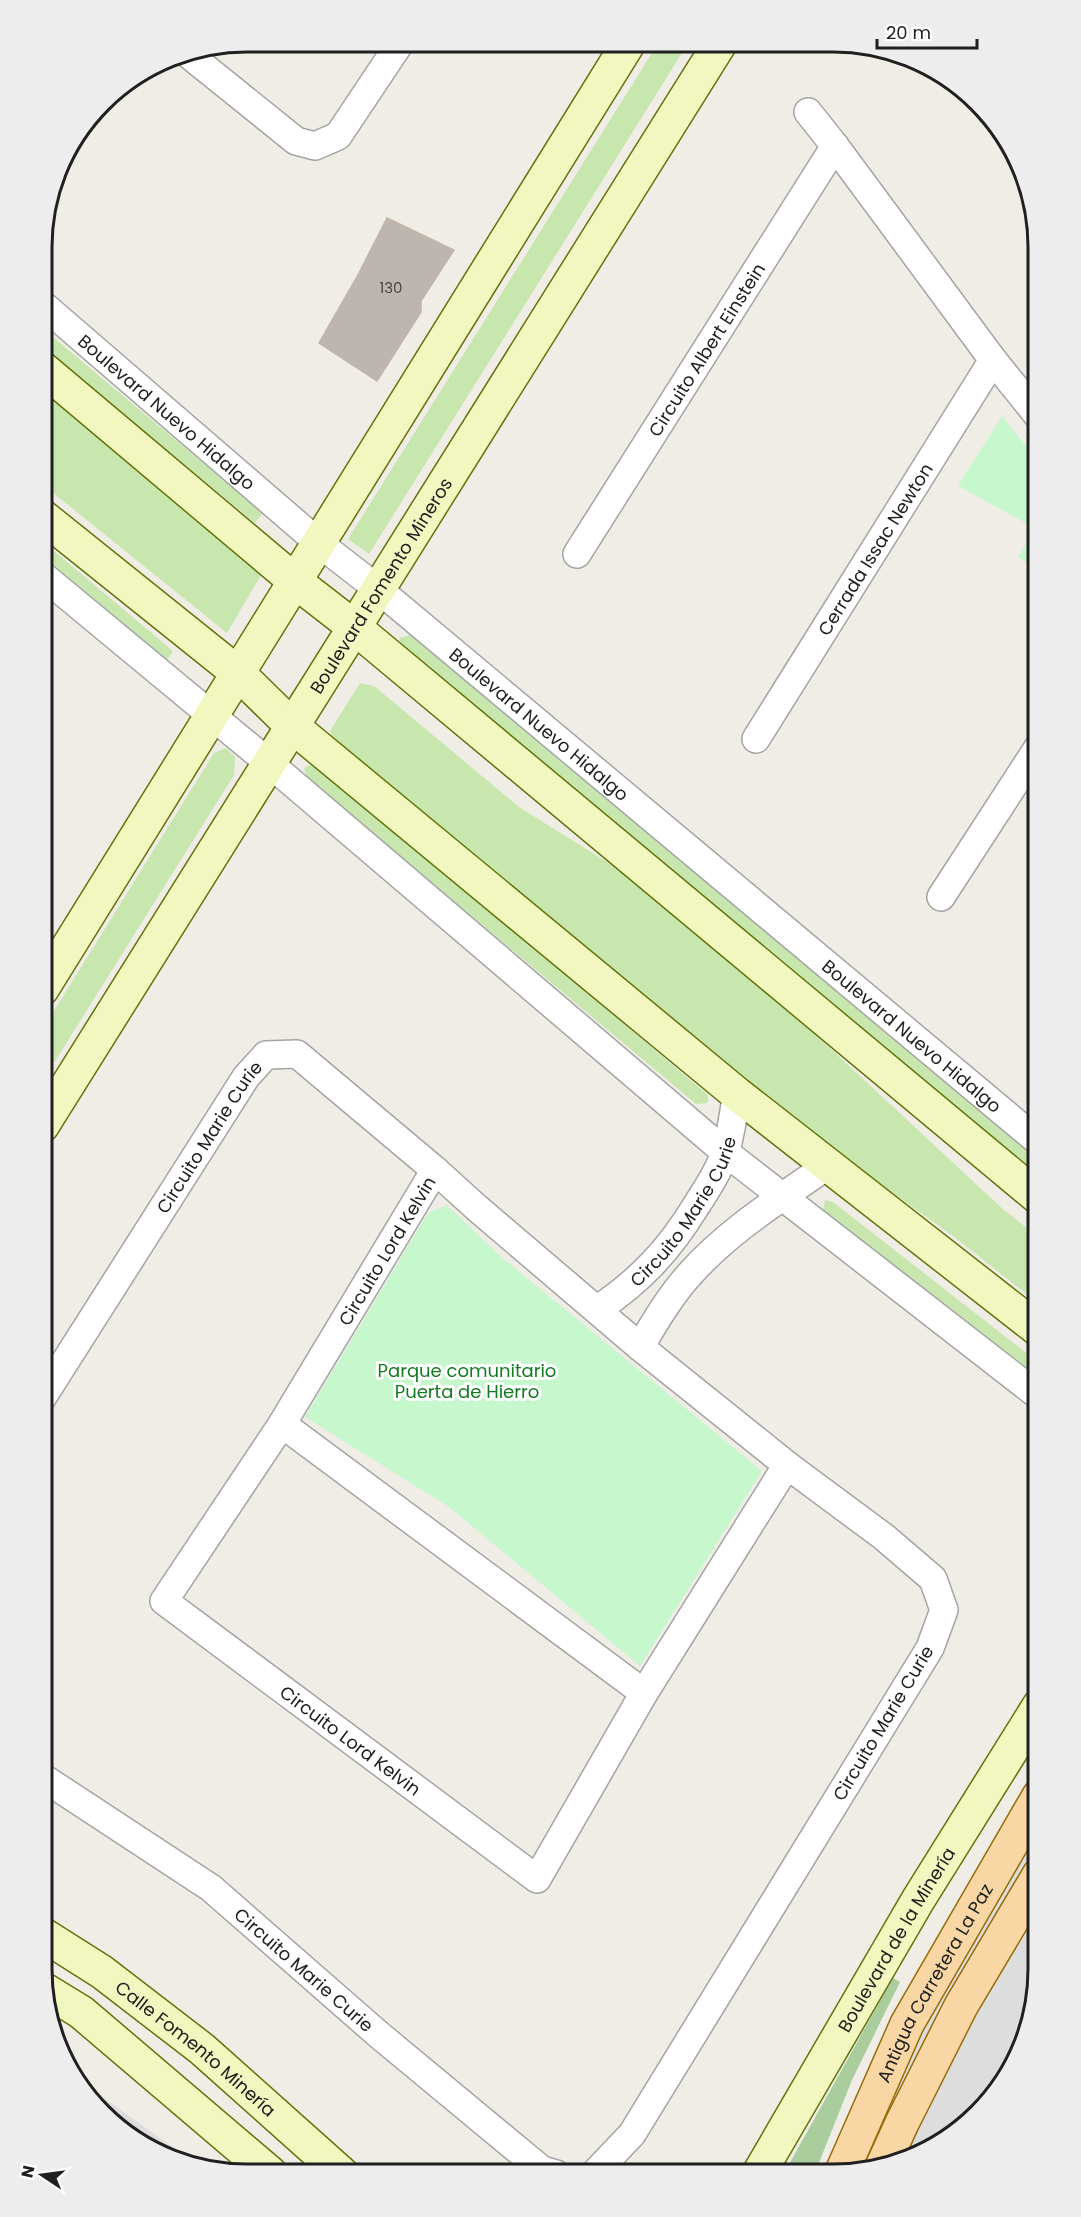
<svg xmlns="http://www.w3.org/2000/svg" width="1081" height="2217" viewBox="0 0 1081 2217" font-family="Poppins,sans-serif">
<rect width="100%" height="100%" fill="#f0ede7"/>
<!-- residential -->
<g fill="#dedddd">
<path d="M1039,1825V1982L1028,2036L996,2095L948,2140L899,2164L858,2171L916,2032Z"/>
<path d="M86,2085L200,2167L157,2154L112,2124Z"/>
</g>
<!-- grass -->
<g fill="#c8e7af">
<path d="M657,45H687L369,554L348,539Z"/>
<path d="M42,328L263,513L255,523L42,346Z"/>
<path d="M42,390L261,575L227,633L42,484Z"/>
<path d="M42,541L173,651L166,662L42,559Z"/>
<path d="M410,635L1039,1160V1176L402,646L399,638Z"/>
<path d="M360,683L374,686L519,807L631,877L818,1037L1005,1211L1039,1237V1304L953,1236L791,1120L334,740L330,731Z"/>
<path d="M226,748L235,757L234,775L42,1082V1030L214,753Z"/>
<path d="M314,763L708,1095V1103L696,1104L307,778L304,768Z"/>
<path d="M825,1200L833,1202L1039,1363V1382L823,1210Z"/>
</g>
<!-- forest -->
<path fill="#a9cd9d" d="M893,1978L900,1982L852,2080L814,2175H783Z"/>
<!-- park -->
<g fill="#c7f7cd">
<path d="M1002,416L1039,462V570L1018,557L1035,528L958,486Z"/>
<path d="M447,1205L500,1256L762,1471L640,1666L449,1507L305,1417L428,1213Z"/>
</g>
<!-- building -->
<path fill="#bdb6b0" stroke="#c1b5aa" stroke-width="1.5" d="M387,218L454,250L421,301V312L377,381L319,343L359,273Z"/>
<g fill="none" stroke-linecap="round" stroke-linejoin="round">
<defs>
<g id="street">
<path d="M188,54L296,141L315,146L338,136L400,43"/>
<path d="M808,112L835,146L993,360L1039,417"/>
<path id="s1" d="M42,304L320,544L378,589L1039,1142"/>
<path id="s2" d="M577,554L835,146"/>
<path d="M42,575L269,763L725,1152L1039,1396"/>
<path id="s3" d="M756,739L993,360"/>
<path d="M941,897L1039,746"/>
<path id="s4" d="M435,1170L282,1424L164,1601L537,1879L644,1693L787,1465"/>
<path id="s5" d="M598,1309C641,1280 669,1250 696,1206C707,1189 718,1172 725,1153C731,1135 733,1114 737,1094"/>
<path d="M640,1347C655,1322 670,1296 690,1274C729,1230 780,1199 828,1165"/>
<path id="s6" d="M42,1398L246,1077L266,1055L297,1054L435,1170L477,1208L640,1347L787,1465L884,1537L933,1579L944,1610L930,1648L632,2134L594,2174"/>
<path d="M282,1424L644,1693"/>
<path id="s7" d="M42,1777L211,1888L378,2034L542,2170L556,2174"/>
</g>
<g id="secondary">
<path d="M42,368L296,582L354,627L1039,1198"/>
<path d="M42,516L239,674L292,726L737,1094L1039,1330"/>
<path d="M42,989L628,44"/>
<path id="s8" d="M42,1126L719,45"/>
<path id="s9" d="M42,1934L102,1972L202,2049L342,2174"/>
<path d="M45,1990L81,2012L270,2173"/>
<path id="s10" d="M758,2175L918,1900L1039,1706"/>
</g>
<g id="primary">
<path d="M882,2167L902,2123L961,2006L1039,1875"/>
<path id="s11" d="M841,2174L907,2024L1039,1796"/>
</g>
</defs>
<!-- street casing -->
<use href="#street" stroke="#a4a4a4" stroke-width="30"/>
<!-- secondary casing -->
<use href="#secondary" stroke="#63740a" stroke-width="36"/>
<!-- primary casing -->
<use href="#primary" stroke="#956c07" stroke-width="36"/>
<!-- street -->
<use href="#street" stroke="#fff" stroke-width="27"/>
<!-- secondary -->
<use href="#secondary" stroke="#f1f7be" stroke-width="33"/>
<!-- primary -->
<use href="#primary" stroke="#f8d7a4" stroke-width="33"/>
</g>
<g text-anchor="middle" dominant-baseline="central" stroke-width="6" stroke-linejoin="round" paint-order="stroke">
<!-- number labels -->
<g font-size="15" fill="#474644">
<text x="391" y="287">130</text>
</g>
<!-- street labels -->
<g font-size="18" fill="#202020" stroke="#fff">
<text stroke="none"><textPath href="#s2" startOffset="242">Circuito Albert Einstein</textPath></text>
<text stroke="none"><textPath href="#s1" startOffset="165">Boulevard Nuevo Hidalgo</textPath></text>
<text stroke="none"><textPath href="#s3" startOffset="224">Cerrada Issac Newton</textPath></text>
<text stroke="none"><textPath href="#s8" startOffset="638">Boulevard Fomento Mineros</textPath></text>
<text stroke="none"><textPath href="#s1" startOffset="651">Boulevard Nuevo Hidalgo</textPath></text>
<text stroke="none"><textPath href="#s1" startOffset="1137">Boulevard Nuevo Hidalgo</textPath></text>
<text stroke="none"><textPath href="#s6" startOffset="310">Circuito Marie Curie</textPath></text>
<text stroke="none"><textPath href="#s5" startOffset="132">Circuito Marie Curie</textPath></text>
<text transform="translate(387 1251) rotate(-59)">Circuito Lord Kelvin</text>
<text transform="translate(883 1723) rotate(-59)">Circuito Marie Curie</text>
<text stroke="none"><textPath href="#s4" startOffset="742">Circuito Lord Kelvin</textPath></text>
<text stroke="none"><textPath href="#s10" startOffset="273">Boulevard de la Minería</textPath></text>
<text stroke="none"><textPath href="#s7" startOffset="326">Circuito Marie Curie</textPath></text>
<text stroke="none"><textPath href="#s11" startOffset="213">Antigua Carretera La Paz</textPath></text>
<text stroke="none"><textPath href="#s9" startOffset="192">Calle Fomento Minería</textPath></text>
</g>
<!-- park labels -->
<g font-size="18" fill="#117b1f" stroke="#fff">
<text x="467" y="1370">Parque comunitario<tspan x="467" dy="21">Puerta de Hierro</tspan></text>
</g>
</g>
<!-- crop -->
<path d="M0 0H1081V2217H0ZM247 52H833A195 195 0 0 1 1028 247V1969A195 195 0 0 1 833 2164H247A195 195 0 0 1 52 1969V247A195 195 0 0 1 247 52Z" fill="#ededed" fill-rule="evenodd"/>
<path fill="none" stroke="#202020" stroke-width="3" d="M247 52H833A195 195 0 0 1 1028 247V1969A195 195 0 0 1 833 2164H247A195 195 0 0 1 52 1969V247A195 195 0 0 1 247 52Z"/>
<!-- north arrow -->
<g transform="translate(42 2175) rotate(283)" stroke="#ffffff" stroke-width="4.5" paint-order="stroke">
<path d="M0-4.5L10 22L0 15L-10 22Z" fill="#202020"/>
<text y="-9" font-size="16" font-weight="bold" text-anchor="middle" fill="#202020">N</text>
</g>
<!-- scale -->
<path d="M877 39v9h100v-9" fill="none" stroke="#202020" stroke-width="3"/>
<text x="886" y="39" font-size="18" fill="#202020" stroke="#ffffff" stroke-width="4.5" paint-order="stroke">20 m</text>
</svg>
